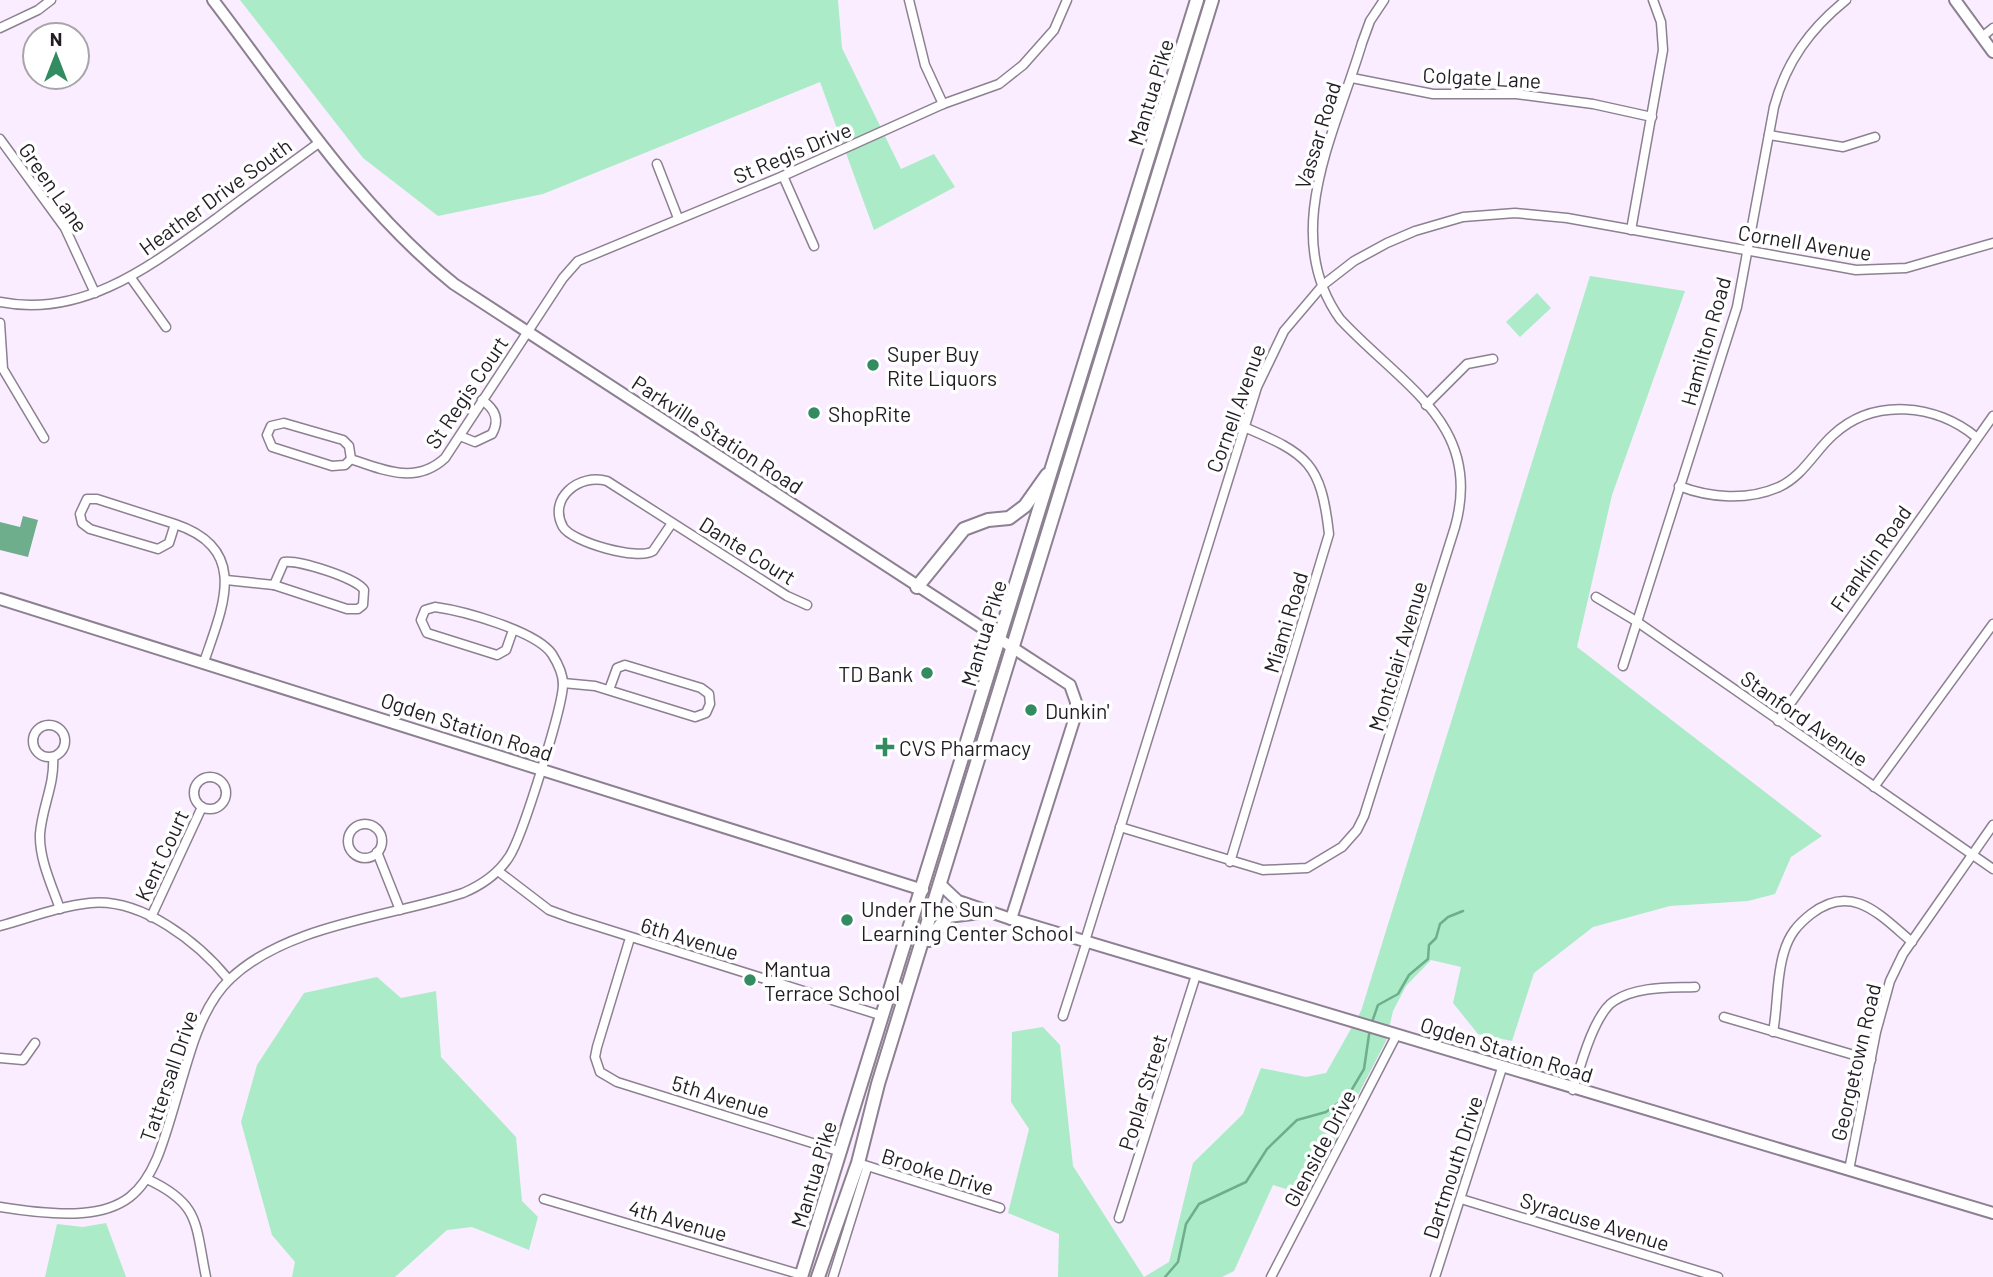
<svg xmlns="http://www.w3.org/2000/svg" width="1993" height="1277" viewBox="0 0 1993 1277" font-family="Barlow,sans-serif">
<rect width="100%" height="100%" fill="#faedff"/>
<!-- green -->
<g fill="#acebc7">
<path d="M240,0H838L842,48L901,169L934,154L955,187L874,230L820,82L543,194L438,216L363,158Z"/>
<path d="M1590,276L1685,291L1612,495L1577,647L1822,836L1791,857L1775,894L1748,901L1670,906L1593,927L1534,973L1512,1041L1478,1034L1453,1003L1461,967L1431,960L1406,986L1393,1011L1386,1041L1306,1195L1273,1185L1234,1271L1222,1277H1058L1059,1234L1008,1213L1029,1129L1011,1102L1012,1032L1043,1027L1060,1045L1073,1166L1144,1277L1169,1262L1193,1163L1243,1114L1261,1068L1306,1077L1326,1073L1361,1011Z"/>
<path d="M1537,293L1551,308L1520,337L1506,322Z"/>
<path d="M377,977L401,998L436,991L441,1057L516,1137L522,1201L538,1217L529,1250L472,1227L447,1230L395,1277H292L295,1262L272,1235L241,1122L257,1065L304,993Z"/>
<path d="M106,1223L126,1277H45L57,1224L83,1227Z"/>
</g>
<!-- water -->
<path fill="#6fae8c" d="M23,516L38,520L28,557L0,550V522L20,527Z"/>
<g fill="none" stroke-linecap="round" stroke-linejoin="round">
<!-- stream -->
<g stroke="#6fae8c" stroke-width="2.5">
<path d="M1372,1022L1378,1005L1398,994L1409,975L1428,959L1429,945L1436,938L1440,924L1448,917L1463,911"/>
<path d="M1165,1277L1178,1262L1186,1224L1199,1204L1246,1182L1267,1149L1297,1120L1326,1112L1348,1096L1364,1069L1370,1028"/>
</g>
<defs>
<g id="street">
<path d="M909,0L925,65L943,104"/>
<path d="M0,28L38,10L51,0"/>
<path d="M1983,36L1993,28"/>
<path d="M1352,78L1433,94H1516L1593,104L1652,117"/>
<path d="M1769,135L1843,147L1875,137"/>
<path d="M0,139L65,228L95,293"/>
<path d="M657,164L678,218"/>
<path d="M783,176L814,246"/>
<path d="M1631,230L1663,50L1661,22L1653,0"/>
<path d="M131,278L166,327"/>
<path d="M0,302C84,319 153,264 217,218C251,192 286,167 320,142"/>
<path d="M0,323L3,369L44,438"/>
<path d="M1426,405L1467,364L1493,359"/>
<path d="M460,436L475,442L492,434C500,420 495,409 482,400"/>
<path d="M351,459L345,465L332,466L272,447L267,435L271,426L284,423L343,440L349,446L351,459C383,470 416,485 445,458L563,278L578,261L783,176L943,104L999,84L1023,65L1054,30L1067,0"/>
<path d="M1679,486C1710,498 1747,501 1779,487C1803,476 1815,451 1833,435C1874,397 1936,404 1976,437"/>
<path d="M672,523L653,551C638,561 572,542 563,527C547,498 580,473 607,481L787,596L807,605"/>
<path d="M175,524L169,543L158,549L90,529L82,523L80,514L87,499H97L175,524C250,549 223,606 204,662"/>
<path d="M284,562C299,560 357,578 364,590L363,605L358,609H347L274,585Z"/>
<path d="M226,580L274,585"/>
<path d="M1596,597L1636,621L1993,869"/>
<path d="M1623,666L1737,307L1774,107C1786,62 1810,29 1846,0"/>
<path d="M563,683L595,686L695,717L706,713L710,704L709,694L701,688L625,665L617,668L609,690"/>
<path d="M1778,721L1993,416"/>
<circle cx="49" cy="741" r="16"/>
<path d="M53,757C55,784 42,807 40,834C39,859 52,886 60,909"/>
<circle cx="210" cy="793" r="16"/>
<path d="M1874,787L1993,624"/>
<circle cx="365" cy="841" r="17"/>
<path d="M1120,827L1263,870L1307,868L1342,847L1357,830L1364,816L1455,527C1484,424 1401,385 1340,319C1279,234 1336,131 1362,43L1370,21L1384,0"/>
<path d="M377,852L400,910"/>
<path d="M1230,862L1329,534C1321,463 1308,454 1244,427"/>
<path d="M498,871L549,910L571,918L883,1016"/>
<path d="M151,917L202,807"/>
<path d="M0,926C29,918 60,906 90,903C142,898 198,942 229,980"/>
<path d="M630,938L597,1047L595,1057L600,1072L617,1082L841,1152"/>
<path d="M1085,941L1257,387L1284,331L1323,285L1354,261L1387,243L1415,231L1463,217L1515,213L1567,218L1856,270L1906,268L1993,243"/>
<path d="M1063,1016L1087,941"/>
<path d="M1724,1017L1871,1060"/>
<path d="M1773,1032C1778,1006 1776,977 1784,952C1789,935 1797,925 1811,914C1852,882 1880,915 1912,942"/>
<path d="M0,1058L23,1060L35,1043"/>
<path d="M1573,1090C1580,1067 1594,1014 1614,1001C1637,986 1669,988 1695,987"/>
<path d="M858,1163L1000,1208"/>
<path d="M1849,1170L1876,1032L1890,981L1903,954L1993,825"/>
<path d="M147,1179C201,1204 195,1224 206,1277"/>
<path d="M544,1199L802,1275"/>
<path d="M1461,1199L1718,1277"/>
<path d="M0,1207C159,1233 149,1182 190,1053C198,1027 210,998 230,979C288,924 390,917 463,893C482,885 498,874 509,857C522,838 563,706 563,684C563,674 557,662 552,654C536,631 464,611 435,607L425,610L421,620L427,633L497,655L506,650L513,630"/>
<path d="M1119,1218L1196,975"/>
<path d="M833,1277L867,1168"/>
<path d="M1271,1277L1396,1036"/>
<path d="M1435,1277L1502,1068"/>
</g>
<g id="secondary">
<path d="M213,0C288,98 357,206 454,284L1070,685L1076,702V714L1011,919"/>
<path d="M1955,0L1993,52"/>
<path d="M0,599L923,890"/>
<path d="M941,885L958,901L1011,919L1993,1213"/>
</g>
<g id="primary">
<path d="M917,587L964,529L988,520L1009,518L1025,506L1047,475"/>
<path d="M929,940L948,916L988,911"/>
<path d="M801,1277L1197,0"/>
<path d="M818,1277L858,1163L878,1084L1212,0"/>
</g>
</defs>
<!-- street casing -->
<use href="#street" stroke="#8c8091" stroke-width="11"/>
<!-- secondary casing -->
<use href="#secondary" stroke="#8c8091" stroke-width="14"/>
<!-- primary casing -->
<use href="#primary" stroke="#8c8091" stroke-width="16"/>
<!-- street -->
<use href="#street" stroke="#fff" stroke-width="8"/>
<!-- secondary -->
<use href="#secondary" stroke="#fff" stroke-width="10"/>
<!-- primary -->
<use href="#primary" stroke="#fff" stroke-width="12"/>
</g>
<!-- markers -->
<g fill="#328b61" stroke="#fff" stroke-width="2.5">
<circle cx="873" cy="365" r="7"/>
<circle cx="814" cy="413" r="7"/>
<circle cx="927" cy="673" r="7"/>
<circle cx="1031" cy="710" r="7"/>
<path d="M881.5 736.5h7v7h7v7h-7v7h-7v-7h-7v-7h7z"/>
<circle cx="847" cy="920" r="7"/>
<circle cx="750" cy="980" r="7"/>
</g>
<g text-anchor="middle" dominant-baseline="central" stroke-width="7" stroke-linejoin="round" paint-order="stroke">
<!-- street labels -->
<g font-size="21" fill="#221d24" stroke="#fff">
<text transform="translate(1482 77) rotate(3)">Colgate Lane</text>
<text transform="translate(1150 92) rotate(-73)">Mantua Pike</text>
<text transform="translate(1317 135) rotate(-73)">Vassar Road</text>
<text transform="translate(792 152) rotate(-23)">St Regis Drive</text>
<text transform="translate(54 187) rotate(55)">Green Lane</text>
<text transform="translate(215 196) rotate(-36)">Heather Drive South</text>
<text transform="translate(1805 242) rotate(9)">Cornell Avenue</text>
<text transform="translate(1705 341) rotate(-74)">Hamilton Road</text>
<text transform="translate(466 392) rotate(-56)">St Regis Court</text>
<text transform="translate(1235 408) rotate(-70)">Cornell Avenue</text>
<text transform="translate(718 434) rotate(33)">Parkville Station Road</text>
<text transform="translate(748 550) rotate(32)">Dante Court</text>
<text transform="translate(1870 558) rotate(-55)">Franklin Road</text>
<text transform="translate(1285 622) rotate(-73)">Miami Road</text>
<text transform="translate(983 633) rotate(-73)">Mantua Pike</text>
<text transform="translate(1397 656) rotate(-73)">Montclair Avenue</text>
<text transform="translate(1805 718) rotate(35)">Stanford Avenue</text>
<text transform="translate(467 726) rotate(18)">Ogden Station Road</text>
<text transform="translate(161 855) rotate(-65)">Kent Court</text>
<text transform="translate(690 938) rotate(17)">6th Avenue</text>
<text transform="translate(1507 1049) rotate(17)">Ogden Station Road</text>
<text transform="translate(1855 1062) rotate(-77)">Georgetown Road</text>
<text transform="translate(168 1076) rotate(-71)">Tattersall Drive</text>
<text transform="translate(1142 1092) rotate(-73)">Poplar Street</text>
<text transform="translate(721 1096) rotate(17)">5th Avenue</text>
<text transform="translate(1319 1148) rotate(-62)">Glenside Drive</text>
<text transform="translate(1452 1167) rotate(-72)">Dartmouth Drive</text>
<text transform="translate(938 1171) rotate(17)">Brooke Drive</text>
<text transform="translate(813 1174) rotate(-73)">Mantua Pike</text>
<text transform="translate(678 1220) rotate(16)">4th Avenue</text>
<text transform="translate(1595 1221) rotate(17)">Syracuse Avenue</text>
</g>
<!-- poi labels -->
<g font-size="21" fill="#221d24" stroke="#fff" text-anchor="start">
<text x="887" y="353">Super Buy<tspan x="887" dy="24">Rite Liquors</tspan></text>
<text x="828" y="413">ShopRite</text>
<text x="913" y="673" text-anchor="end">TD Bank</text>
<text x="1045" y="710">Dunkin'</text>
<text x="899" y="747">CVS Pharmacy</text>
<text x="861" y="908">Under The Sun<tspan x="861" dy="24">Learning Center School</tspan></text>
<text x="764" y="968">Mantua<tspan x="764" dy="24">Terrace School</tspan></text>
</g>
</g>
<!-- north arrow -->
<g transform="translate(56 56)"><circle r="33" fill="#ffffff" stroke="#a7a5a7" stroke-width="2"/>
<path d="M0-5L12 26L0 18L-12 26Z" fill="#328b61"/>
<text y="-10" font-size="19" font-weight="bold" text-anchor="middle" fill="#221d24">N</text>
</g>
</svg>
